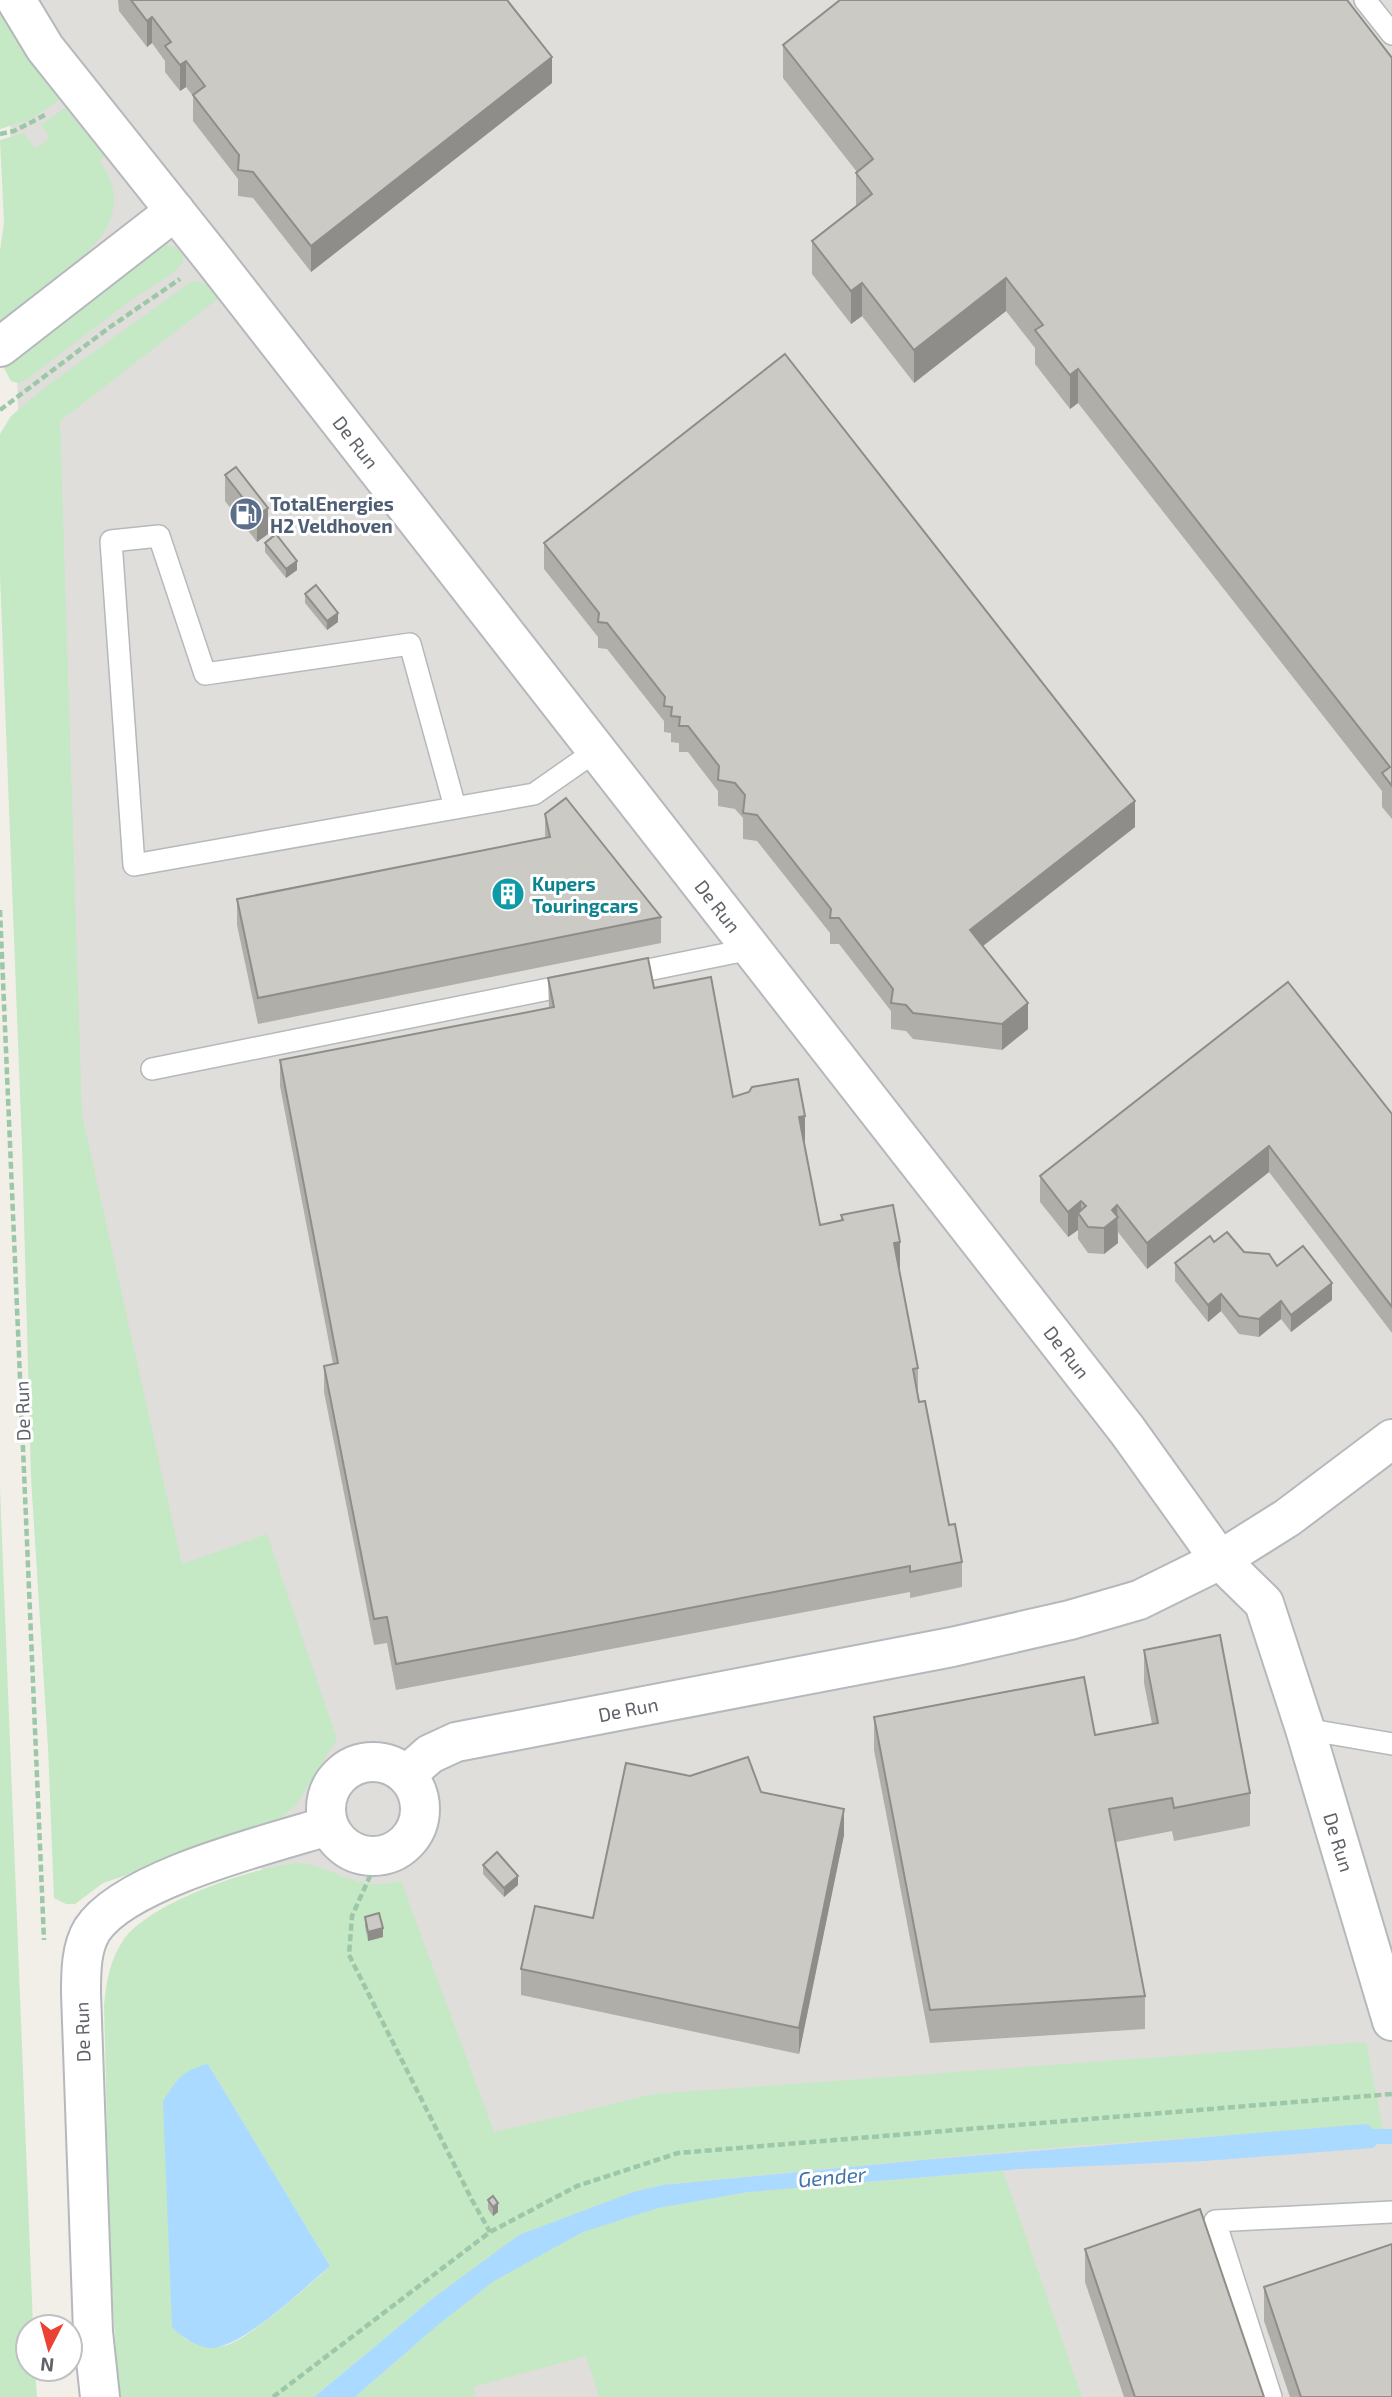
<svg xmlns="http://www.w3.org/2000/svg" width="1392" height="2397" viewBox="0 0 1392 2397" font-family="'Exo 2',sans-serif">
<rect width="100%" height="100%" fill="#f1efe8"/>
<!-- industrial -->
<path fill="#e0deda" d="M7,0H1392V2397H450L249,1834L47,1495Z"/>
<!-- green -->
<g fill="#c5e8c5" fill-rule="evenodd">
<path d="M0,10L18,43L59,100L29,120L0,129Z"/>
<path d="M65,108L105,156L99,161C124,191 116,226 89,250L93,255L0,325V251L4,222L0,140L24,133L35,149L50,138L41,125Z"/>
<path d="M163,245L174,246L184,255L182,264L170,275L130,301L26,380L18,383L11,381L4,368L37,345Z"/>
<path d="M192,281L206,284L219,298L60,421L82,1114L182,1564L267,1534L337,1739L296,1805L269,1827L103,1883L75,1904H66L54,1898L48,1747L31,1477L22,1146L0,574V434L11,416L47,386Z"/>
<path d="M0,1488L33,2327H28V2369H35L37,2397H0Z"/>
<path d="M296,1863C324,1864 345,1882 373,1884C382,1885 392,1883 401,1881L494,2132L655,2094L1366,2042L1383,2129C1142,2135 903,2161 663,2185L633,2192L519,2235L432,2299L314,2397H120C107,2267 108,2136 104,2006C106,1982 110,1959 124,1939C151,1902 251,1868 296,1863ZM208,2064L330,2266C310,2285 250,2338 227,2345C212,2350 199,2344 185,2339Z"/>
<path d="M1003,2171L1082,2397H599L586,2356L473,2387L476,2397H355L439,2324L494,2281L583,2232L658,2208L748,2192Z"/>
</g>
<!-- water -->
<g fill="#aadaff">
<path d="M208,2064L330,2266C305,2287 241,2350 209,2348C195,2346 182,2337 172,2327L163,2101C178,2079 181,2071 208,2064Z"/>
<path d="M1368,2124L1373,2129H1392V2144H1377L1373,2148L1205,2161L1020,2169L748,2192L658,2208L583,2232L494,2281L439,2324L355,2397H314L432,2299L519,2235L633,2192L663,2185L922,2160Z"/>
</g>
<g fill="none" stroke-linecap="round" stroke-linejoin="round">
<defs>
<g id="service">
<path d="M1365,0L1392,34"/>
<path d="M455,807L410,644L205,674L159,536L111,541L134,865L534,794L597,750"/>
<path d="M623,975L751,949"/>
<path d="M152,1069L574,984"/>
<path d="M1305,1729L1392,1744"/>
<path d="M1271,2397L1215,2221L1392,2212"/>
</g>
<g id="minor">
<path d="M0,347L175,211"/>
<circle cx="373" cy="1809" r="47"/>
<path d="M406,1775L430,1754L456,1742L952,1647L1070,1620L1139,1600L1220,1560L1264,1603L1305,1729L1392,2021"/>
<path d="M100,2397L93,2332L81,1993C81,1972 81,1948 92,1930C125,1879 269,1844 328,1826"/>
</g>
<path id="tertiary" d="M16,0L45,48L210,255L1127,1430L1220,1560L1287,1518L1392,1439"/>
</defs>
<!-- service casing -->
<use href="#service" stroke="#b5b8bc" stroke-width="24"/>
<!-- minor casing -->
<use href="#minor" stroke="#b5b8bc" stroke-width="42"/>
<!-- tertiary casing -->
<use href="#tertiary" stroke="#b5b8bc" stroke-width="42"/>
<!-- path -->
<g stroke="#9cc7a9" stroke-width="4.5" stroke-dasharray="7 3.5" stroke-linecap="butt">
<path d="M0,134L14,131L47,114"/>
<path d="M0,410L110,327L180,279"/>
<path d="M0,910L44,1940"/>
<path d="M379,1856L352,1916L349,1955L472,2200L490,2232"/>
<path d="M273,2397L490,2232L577,2186L678,2153L1392,2094"/>
</g>
<!-- service -->
<use href="#service" stroke="#fff" stroke-width="21"/>
<!-- minor -->
<use href="#minor" stroke="#fff" stroke-width="38"/>
<!-- tertiary -->
<use href="#tertiary" stroke="#fff" stroke-width="38"/>
</g>
<!-- wall -->
<g fill="#afaea9">
<path d="M118,0H507L552,83L311,272L253,198L238,196V179L193,121V96L186,87L180,91L165,72V61L152,43L147,47L119,11Z"/>
<path d="M783,45L1392,58V819L1382,807V791L1078,403L1070,409L1035,364V348L1006,311L914,383L862,316L851,324L812,274V241L856,206V173L857,172L783,78Z"/>
<path d="M225,475L268,508V534L257,542L225,501Z"/>
<path d="M265,543L297,570L286,578L265,552Z"/>
<path d="M544,543L1135,827L983,946L1028,1029L1002,1050L913,1039L906,1031L891,1029V1011L839,944H830V933L757,841L743,839V818L735,809L718,806V791L688,752H679V743L671,742V733L664,732V721L607,649L598,648V637L544,569Z"/>
<path d="M305,594L338,622L327,630L305,603Z"/>
<path d="M545,814L661,917V943L258,1024L237,925V899L545,838Z"/>
<path d="M548,978L654,988L733,1097L805,1142H804L820,1225L841,1221V1215L900,1268H899L918,1368V1394L949,1525L962,1562V1587L910,1598V1592L396,1690L387,1643L374,1645L324,1392V1366L333,1364L280,1086V1060L549,1008Z"/>
<path d="M1392,1114V1333L1269,1172L1147,1269L1118,1232V1243L1104,1254L1088,1253L1078,1239V1230L1068,1237L1040,1202V1176Z"/>
<path d="M1214,1242L1277,1266L1332,1300L1291,1332L1281,1319L1259,1337L1239,1334L1221,1311L1208,1322L1175,1281V1263Z"/>
<path d="M1144,1650L1250,1793V1826L1174,1841L1172,1831L1116,1842L1145,1996V2029L930,2043L874,1750V1717L1095,1735L1152,1724L1144,1683Z"/>
<path d="M761,1792L844,1835L799,2054L521,1995V1969L593,1918Z"/>
<path d="M483,1865L518,1885L504,1897L483,1874Z"/>
<path d="M365,1917L383,1937L368,1941L365,1926Z"/>
<path d="M488,2200L498,2212L493,2216L488,2209Z"/>
<path d="M1085,2249L1264,2397H1124L1085,2282Z"/>
<path d="M1264,2287L1392,2397H1290L1264,2321Z"/>
</g>
<!-- shaded-wall -->
<g fill="#8f8d8a">
<path d="M152,17V43L147,47V21Z"/>
<path d="M552,57V83L311,272V246Z"/>
<path d="M186,61V87L180,91V65Z"/>
<path d="M1006,278V311L914,383V350Z"/>
<path d="M862,283V316L851,324V291Z"/>
<path d="M1078,369V403L1070,409V375Z"/>
<path d="M268,508V534L257,542V516Z"/>
<path d="M297,561V570L286,578V569Z"/>
<path d="M338,613V622L327,630V621Z"/>
<path d="M1135,801V827L970,956V930Z"/>
<path d="M1028,1003V1029L1002,1050V1024Z"/>
<path d="M805,1116V1142L799,1143V1117Z"/>
<path d="M1269,1146V1172L1147,1269V1243Z"/>
<path d="M1081,1201V1217L1078,1213V1230L1068,1237V1212Z"/>
<path d="M1117,1205L1118,1243L1104,1254V1228L1112,1210Z"/>
<path d="M900,1242V1268L894,1269V1243Z"/>
<path d="M1332,1283V1300L1291,1332V1315Z"/>
<path d="M1221,1294V1311L1208,1322V1305Z"/>
<path d="M1281,1301V1319L1259,1337V1319Z"/>
<path d="M844,1809V1835L799,2054V2028Z"/>
<path d="M518,1876V1885L504,1897V1888Z"/>
<path d="M383,1928V1937L368,1941V1932Z"/>
<path d="M498,2203V2212L493,2216V2207Z"/>
</g>
<!-- building -->
<g fill="#cccac5" stroke="#8f8d8a" stroke-width="2">
<path d="M131,0H507L552,57L311,246L253,172L238,170L239,155L193,95L205,86L186,61L180,65L165,46L171,42L152,17L147,21Z"/>
<path d="M840,0H1347L1392,58V786L1382,773L1390,767L1078,369L1070,375L1035,330L1043,325L1006,278L914,350L862,283L851,291L812,241L872,194L856,173L873,159L783,45Z"/>
<path d="M785,354L1135,801L970,930L1028,1003L1002,1024L913,1013L906,1005L891,1003L893,989L839,918H830L831,909L757,815L743,813L745,795L735,783L718,780L719,766L688,726H679L680,717L671,716L672,707L664,706L665,697L607,623L598,622L599,613L544,543Z"/>
<path d="M236,467L268,508L257,516L225,475Z"/>
<path d="M276,534L297,561L286,569L265,543Z"/>
<path d="M316,585L338,613L327,621L305,594Z"/>
<path d="M566,798L661,917L258,998L237,899L550,837L545,814Z"/>
<path d="M648,958L654,988L711,977L733,1097L749,1092L752,1087L798,1079L805,1116L799,1117L820,1225L843,1220L841,1215L893,1205L900,1242L894,1243L918,1368L913,1369L919,1402L925,1401L949,1525L955,1524L962,1562L910,1572V1566L396,1664L387,1617L374,1619L324,1366L338,1363L280,1060L554,1007L548,978Z"/>
<path d="M1288,982L1392,1114V1307L1269,1146L1147,1243L1117,1205L1112,1210L1118,1217L1104,1228L1088,1227L1078,1213L1086,1206L1081,1201L1068,1212L1040,1176Z"/>
<path d="M1227,1232L1244,1252L1269,1254L1277,1266L1303,1246L1332,1283L1291,1315L1281,1301L1259,1319L1239,1316L1221,1294L1208,1305L1175,1263L1210,1236L1214,1242Z"/>
<path d="M1220,1635L1250,1793L1174,1808L1172,1798L1109,1809L1145,1996L930,2010L874,1717L1084,1677L1095,1735L1158,1723L1144,1650Z"/>
<path d="M748,1757L761,1792L844,1809L799,2028L521,1969L535,1906L593,1918L626,1763L690,1776Z"/>
<path d="M497,1852L518,1876L504,1888L483,1865Z"/>
<path d="M379,1913L383,1928L368,1932L365,1917Z"/>
<path d="M493,2196L498,2203L493,2207L488,2200Z"/>
<path d="M1200,2209L1264,2397H1135L1085,2249Z"/>
<path d="M1392,2244V2397H1301L1264,2287Z"/>
</g>
<!-- icons -->
<defs>
<symbol id="fuel-disc" viewBox="-11 -11 22 22"><circle r="9.5" fill="#5c6f8a" stroke="#fff"/><path d="M-5.5-6h7V0h2V4h1.3V-2.5L3-4.5l.8-.8L6-3V5H2.5V1h-1V6h-7ZM-4.2-4.7v3.2H.2V-4.7Z" fill="#fff"/></symbol>
<symbol id="building-disc" viewBox="-11 -11 22 22"><circle r="9.5" fill="#0f9aa8" stroke="#fff"/><path d="M-4-6H4V6H1V3H-1V6H-4ZM-2.5-4.3h1.7v1.8h-1.7ZM.8-4.3h1.7v1.8H.8ZM-2.5-1h1.7V.8h-1.7ZM.8-1h1.7V.8H.8Z" fill="#fff"/></symbol>
</defs>
<g fill-rule="evenodd">
<use href="#fuel-disc" x="227" y="495" width="38" height="38"/>
<use href="#building-disc" x="489" y="875" width="38" height="38"/>
</g>
<g text-anchor="middle" dominant-baseline="central" stroke-width="6" stroke-linejoin="round" paint-order="stroke">
<!-- street labels -->
<g font-size="19" fill="#5f6368" stroke="#fff">
<text transform="translate(356 442) rotate(52)">De Run</text>
<text transform="translate(718 906) rotate(52)">De Run</text>
<text transform="translate(1067 1352) rotate(52)">De Run</text>
<text transform="translate(22 1411) rotate(-92)">De Run</text>
<text transform="translate(628 1709) rotate(-11)">De Run</text>
<text transform="translate(1339 1842) rotate(73)">De Run</text>
<text transform="translate(82 2032) rotate(-92)">De Run</text>
</g>
<!-- service labels -->
<g font-size="19" font-weight="bold" fill="#4e5e75" stroke="#fff" text-anchor="start">
<text x="270" y="503">TotalEnergies<tspan x="270" dy="22">H2 Veldhoven</tspan></text>
</g>
<!-- culture labels -->
<g font-size="19" font-weight="bold" fill="#0d838f" stroke="#fff" text-anchor="start">
<text x="532" y="883">Kupers<tspan x="532" dy="22">Touringcars</tspan></text>
</g>
<!-- water labels -->
<g font-size="21" font-style="italic" fill="#4174aa" stroke="#fff">
<text transform="translate(832 2176) rotate(-5)">Gender</text>
</g>
</g>
<!-- north arrow -->
<g transform="translate(49 2348) rotate(186)"><circle r="33" fill="#ffffff" stroke="#bfc1c3" stroke-width="2"/>
<path d="M0-5L12 26L0 18L-12 26Z" fill="#ea4335"/>
<text y="-10" font-size="19" font-weight="bold" text-anchor="middle" fill="#5f6368">N</text>
</g>
</svg>
